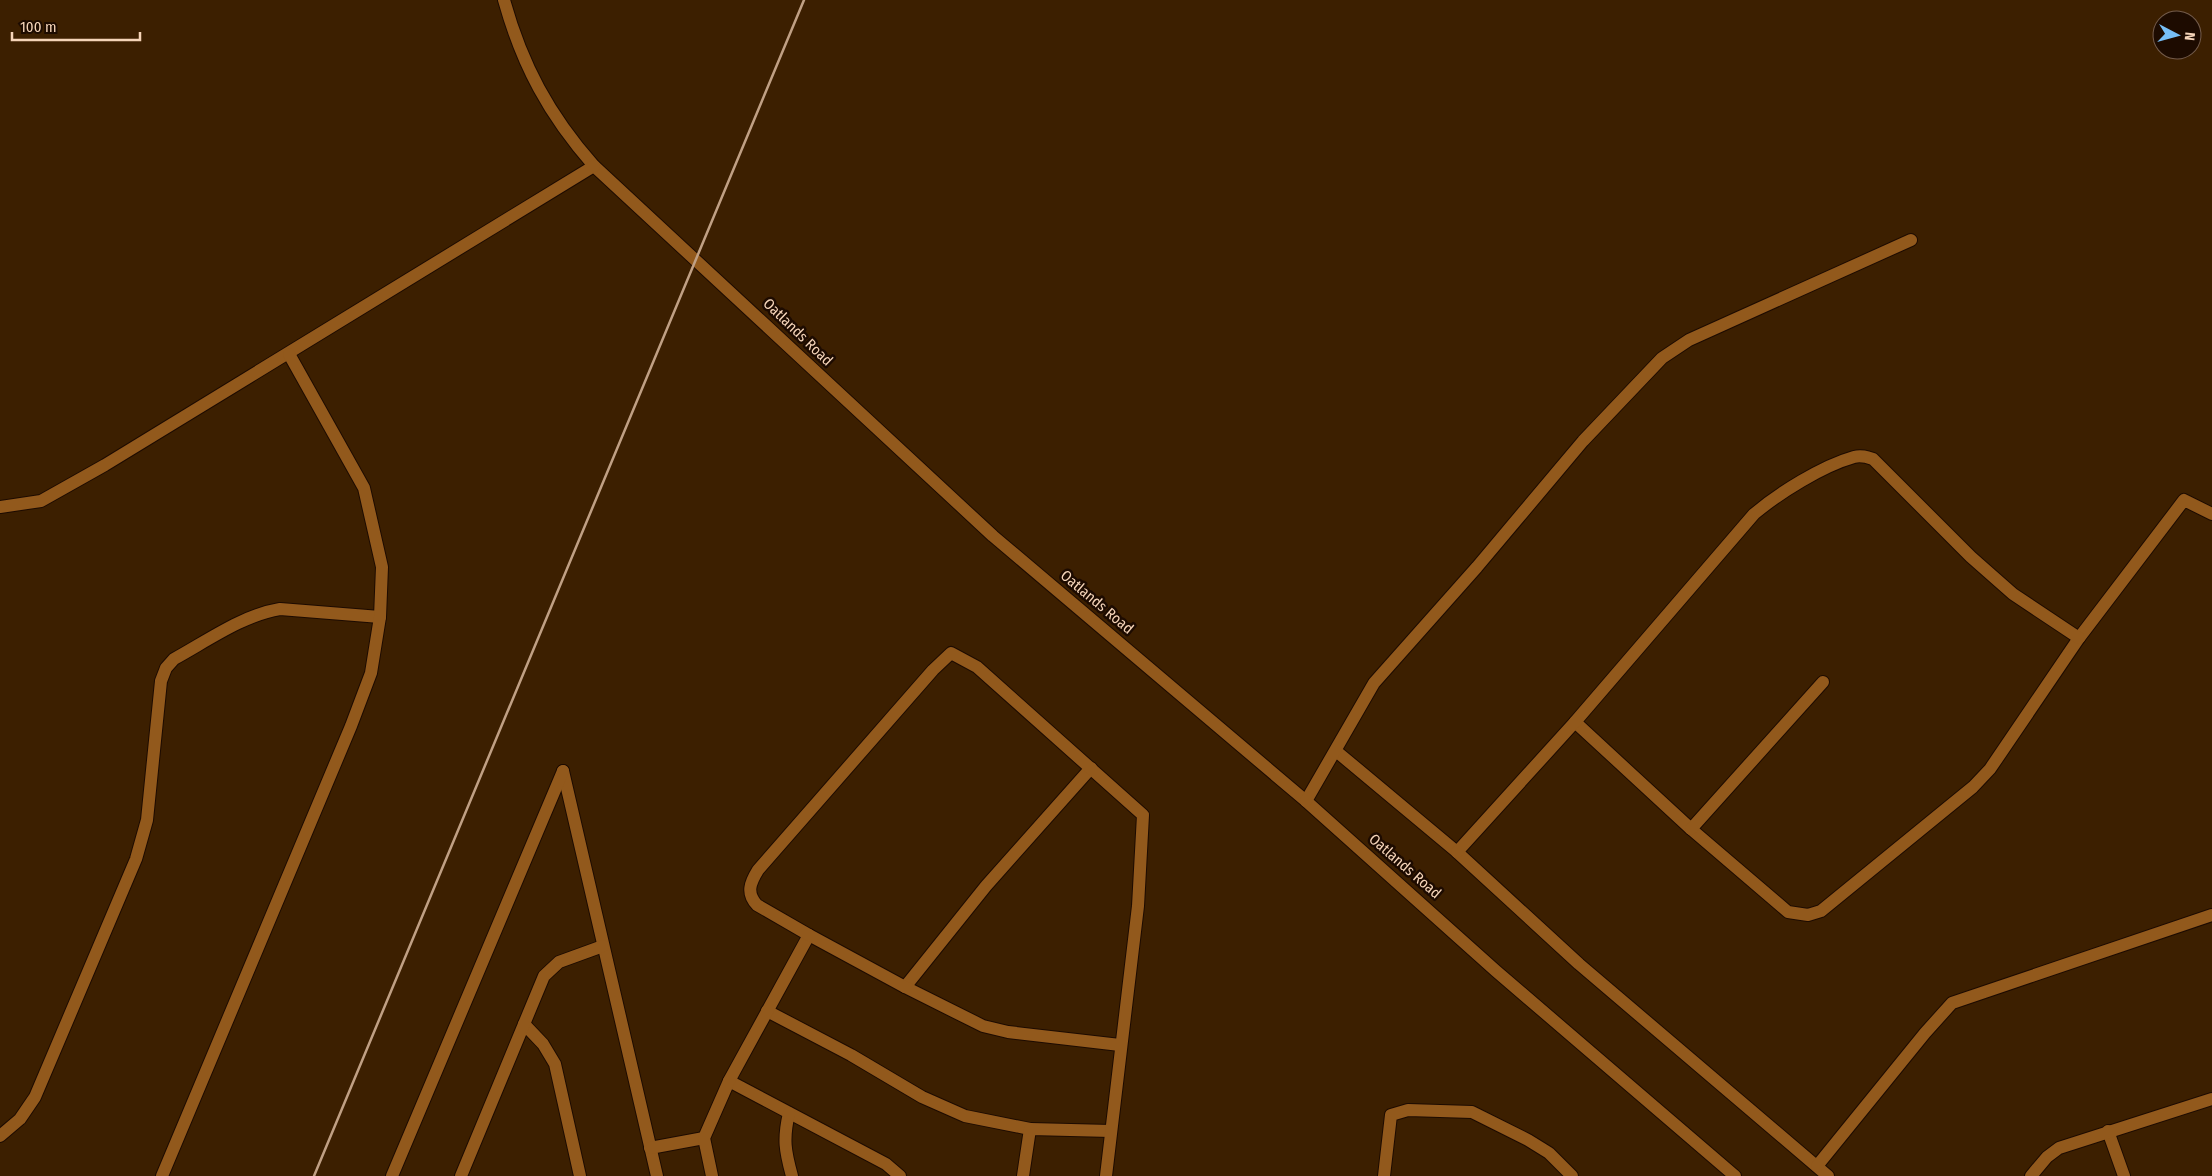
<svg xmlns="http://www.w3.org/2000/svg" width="2212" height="1176" viewBox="0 0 2212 1176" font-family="'Fira Sans Condensed',sans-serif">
<rect width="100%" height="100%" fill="#3c1f00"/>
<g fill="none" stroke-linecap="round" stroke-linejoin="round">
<defs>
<g id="minor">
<path d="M504,0C522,65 549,115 594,166L993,536L1306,801L1496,971L1735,1176"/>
<path d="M0,507L41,501L105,465L594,166"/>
<path d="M1575,722L1691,829L1788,912L1808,915L1821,911L1973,787L1990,769L2079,638L2184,500L2212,514"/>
<path d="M1336,751L1457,852L1579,964L1828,1176"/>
<path d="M563,771L657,1176"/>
<path d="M1306,801L1374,683L1477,567L1583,441L1662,358L1689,340L1911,240"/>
<path d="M1691,829L1823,682"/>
<path d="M1457,852L1575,722L1754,514C1779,493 1822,466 1854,457C1861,455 1867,457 1873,459L1971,557L2013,594L2079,638"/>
<path d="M905,987L986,886L1091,768"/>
<path d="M767,1011L851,1055L922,1097L965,1116L1030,1129"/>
<path d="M524,1024L543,1044L555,1064L580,1176"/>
<path d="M729,1081L886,1164L900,1176"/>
<path d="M789,1113C783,1139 785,1151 792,1176"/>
<path d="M2108,1131L2124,1176"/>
<path d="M0,1136L20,1119L35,1097L136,859L147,820L161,681L166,668L174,659C207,641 243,615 280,609L380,617"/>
<path d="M650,1148L704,1138"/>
<path d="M1817,1166L1925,1033L1952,1003L2212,915"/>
<path d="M162,1176L351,726L371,673L380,617L382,567L364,488L289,354"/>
<path d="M392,1176L563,771"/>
<path d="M461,1176L544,976L559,962L603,946"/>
<path d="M712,1176L704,1138L729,1081L809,935"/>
<path d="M1023,1176L1030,1129L1111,1131"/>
<path d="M1106,1176L1138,906L1143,815L977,667L951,653L933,670L758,870C750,883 746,893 757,905L809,935L905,987L983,1026L1008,1032L1120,1045"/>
<path d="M1384,1176L1391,1115L1408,1110L1472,1112L1528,1140L1549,1153L1572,1176"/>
<path d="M2031,1176L2047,1157L2059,1148L2212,1099"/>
</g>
</defs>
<!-- minor casing -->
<use href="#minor" stroke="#1d0b00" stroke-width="14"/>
<!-- minor -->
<use href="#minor" stroke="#92591c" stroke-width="12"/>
<!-- rail -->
<path stroke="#c0a084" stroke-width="2.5" d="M314,1176L804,0"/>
</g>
<g text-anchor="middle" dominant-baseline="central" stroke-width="5" stroke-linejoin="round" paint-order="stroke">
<!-- street labels -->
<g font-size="15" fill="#f5d4b8" stroke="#1d0b00">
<text transform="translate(798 332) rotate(44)">Oatlands Road</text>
<text transform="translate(1097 602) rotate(40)">Oatlands Road</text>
<text transform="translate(1405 866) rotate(41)">Oatlands Road</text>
</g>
</g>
<!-- north arrow -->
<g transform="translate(2177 35) rotate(96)"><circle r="24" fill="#1d0b00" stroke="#735b4a"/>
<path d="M0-4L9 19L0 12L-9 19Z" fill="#77bff7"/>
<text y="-8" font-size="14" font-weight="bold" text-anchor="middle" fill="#f5d4b8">N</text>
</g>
<!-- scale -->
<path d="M12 32v8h128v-8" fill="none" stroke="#f5d4b8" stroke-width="2.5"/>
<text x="20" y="32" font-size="15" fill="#f5d4b8" stroke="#1d0b00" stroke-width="4" paint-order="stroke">100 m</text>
</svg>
